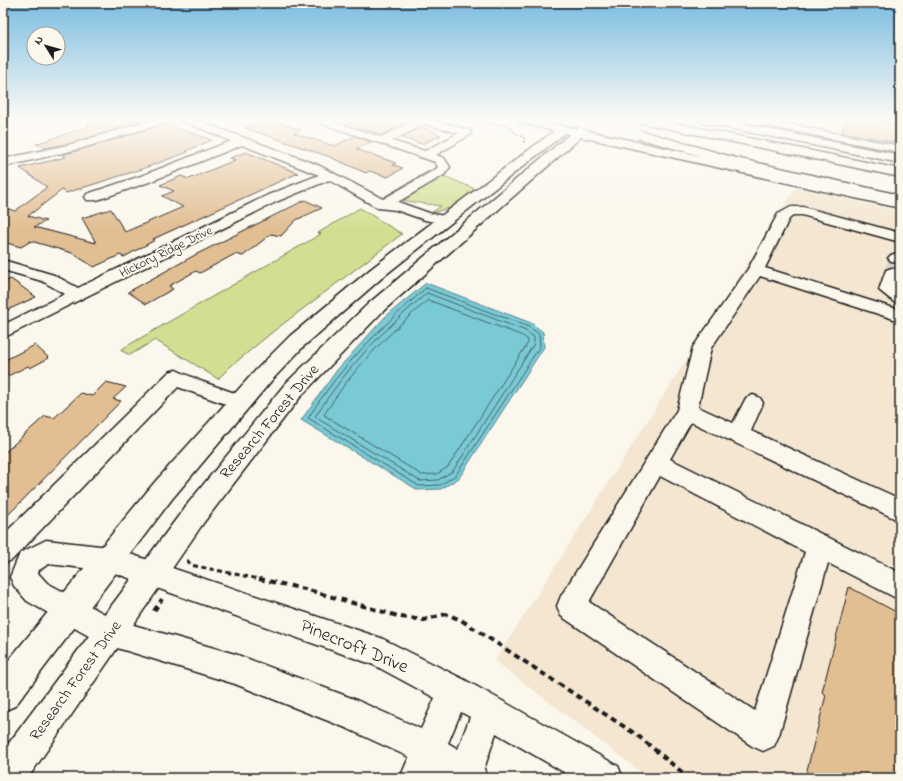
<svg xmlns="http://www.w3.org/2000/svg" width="903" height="781" viewBox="0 0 903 781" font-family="'Indie Flower',sans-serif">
<rect width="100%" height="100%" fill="#fbf7ec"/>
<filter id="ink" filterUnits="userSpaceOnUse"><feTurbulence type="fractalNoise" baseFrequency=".025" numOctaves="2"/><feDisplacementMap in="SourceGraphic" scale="8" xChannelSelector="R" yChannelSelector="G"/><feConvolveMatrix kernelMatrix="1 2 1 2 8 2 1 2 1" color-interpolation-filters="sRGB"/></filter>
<g filter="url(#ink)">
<!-- built -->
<g fill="#f4e6d1">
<path d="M729,120H900V152L799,133Z"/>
<path d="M796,187L900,211V778H649L495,661Z"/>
</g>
<!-- green -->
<g fill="#d2df92" stroke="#777e57">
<path d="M430,170L475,189L450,208L431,213L441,206L399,200L387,195Z"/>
<path d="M360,208L402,234L275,330L230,367L218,379L155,340L130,355L120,350L321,234L318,233Z"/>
</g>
<!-- water -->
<path fill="#7acad6" stroke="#54848c" d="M426,283L531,323L543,332L544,347L459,478L441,489L418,490L301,420L337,370L385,317Z"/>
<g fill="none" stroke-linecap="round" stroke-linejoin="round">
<!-- shore -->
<g stroke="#426266" stroke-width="1">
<path d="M426,288L529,327L539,334L540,346L456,475L440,485L419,486L308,418C340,367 381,327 426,288Z"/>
<path d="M427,293L526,331L534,337V344L453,471L438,480L420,481L315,417C345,369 384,329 427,293Z"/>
<path d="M428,300L523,336L528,340V343L448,467L437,474L422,475L324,415C351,370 388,334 428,300Z"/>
</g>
</g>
<!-- building -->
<g fill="#e2be93" stroke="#1c1c1c">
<path d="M88,120H145L72,143L46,148L36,144L89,126Z"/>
<path d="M349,120H398L407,123L381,135L349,123Z"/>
<path d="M846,120H874L900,126V143L842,132Z"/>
<path d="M274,121L301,130L294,133L334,146L355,136L371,142L356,149L396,163L393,165L403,168L388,177L369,171L366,173L330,157L245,128L263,122L268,123Z"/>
<path d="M165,124L212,140L186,151L188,152L139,170L66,193L62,190L28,216L46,221L34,227L96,243L82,218L111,209L125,232L183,207L162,196L174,191L160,185L181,176L189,179L235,160L230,158L246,152L298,173L153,239L155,240L124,257L120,255L94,267L72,253L31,241L21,247L3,242V207L15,211L47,187L20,168L66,157L62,155Z"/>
<path d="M421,127L441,135L422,144L402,138Z"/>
<path d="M305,200L322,208L296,220L281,236L271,234L243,256L235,254L200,273L196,271L169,286L173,289L146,304L128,292L195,255Z"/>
<path d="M11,279L36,297L3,312V282Z"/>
<path d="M35,345L49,358L30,368L28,366L8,376L3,371V361Z"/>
<path d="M106,382L126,387L113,399L121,401L3,520V454L45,416L54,418L81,393L92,396Z"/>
<path d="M849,587L900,614V778H805L826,695L822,692Z"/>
</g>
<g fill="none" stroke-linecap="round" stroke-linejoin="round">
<!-- minor-tunnel -->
<path stroke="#dad6cd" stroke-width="15" stroke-dasharray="15 8" stroke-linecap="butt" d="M892,273L896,258"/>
<defs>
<g id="minor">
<path d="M151,120H168L167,122L79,149L3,167V159L72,144Z"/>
<path d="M181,120H196L318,165L383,199L436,169L438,167L435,162L312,120H328L381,137L416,120H433L470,130L471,134L436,155L444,158L450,167L444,175L398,202L429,213L449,217L451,220L449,223L444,224L425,220L396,210L378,208L329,180L278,201L3,338V325L65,294L42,281L3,270V260L54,275L78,288L268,195L319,175L242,145L149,182L97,200H87L85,197L87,194L141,176L231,141ZM424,124L459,133L425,151L392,141Z"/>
<path d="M746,120H769L900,146V152L751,123Z"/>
<path d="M884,120H900V125L885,122Z"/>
<path d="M791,207H803L900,233V242L802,215H794L789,219L765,268L900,310V321L760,276L711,348L698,407L733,423L746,398L753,395L760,398L763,403L751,431L900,499V521L691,422L670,459L900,573V600L828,563L779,735L774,746L763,751L752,746L561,616L557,606L561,596L677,410L693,347L748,269L778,214ZM660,476L805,552L755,711L589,602Z"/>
<path d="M900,252V262L891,261L888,258L891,255Z"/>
<path d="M892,268L898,270L900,273L896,288L900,291V303L894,302L879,290L886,270Z"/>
<path d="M176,370L203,382L246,397L249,402L246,407L239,409L178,387L12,560L3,564V535L169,372Z"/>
<path d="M46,540L109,547L381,638L465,680L618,766L623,778H574L496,733L484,769L488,778H442L436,774L434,778H400L409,757L346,728L235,684L101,643L27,601L14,586L10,577L20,553ZM49,564L109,571L374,665L435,698L421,729L354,699L235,654L116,620L47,583L38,573L39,570ZM461,712L470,717L458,749L448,743Z"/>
</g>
<g id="major">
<path d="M517,120H539L577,129L588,120H600L588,131L900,200V208L581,137L382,312L301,396L204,522L28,778H3V751L186,506L285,384L368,304L570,134L565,133L384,276L304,346L272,380L172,499L15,706L3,711V667L154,483L256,370L290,336L372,268L554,131L518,122Z"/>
<path d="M699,120H723L900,155V163L704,123Z"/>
</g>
<g id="highway">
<path d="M637,120H660L900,169V177L642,123Z"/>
<path d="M635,129L736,158L900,195V203L729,164L631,136L629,133L631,130Z"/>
</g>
</defs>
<!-- minor casing -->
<use href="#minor" stroke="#1c1c1c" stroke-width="3"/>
<!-- major casing -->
<use href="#major" stroke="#1c1c1c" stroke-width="3"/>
<!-- highway casing -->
<use href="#highway" stroke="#1c1c1c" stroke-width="3"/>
<!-- path-far2 -->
<path stroke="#1c1c1c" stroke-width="1.5" stroke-dasharray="2.5 1.5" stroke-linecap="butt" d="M477,120L511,127L515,133L524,137L525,141L523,143"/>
<!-- path-far1 -->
<path stroke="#1c1c1c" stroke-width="3" stroke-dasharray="5 3.5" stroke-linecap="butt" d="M187,560L191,565L264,580"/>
<!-- path -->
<g stroke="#1c1c1c" stroke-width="4" stroke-dasharray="6 4.5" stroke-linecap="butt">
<path d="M259,579L305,589L401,617L424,620L446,614L461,620L637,735L689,778"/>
<path d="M154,611L162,599"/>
</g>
<!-- minor -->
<use href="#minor" fill="#fbf7ec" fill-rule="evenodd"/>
<!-- major -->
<use href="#major" fill="#fbf7ec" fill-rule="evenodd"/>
<!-- highway -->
<use href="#highway" fill="#fbf7ec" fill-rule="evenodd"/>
<defs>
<path id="highway-bridge" d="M576,120L635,133"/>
</defs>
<!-- highway-bridge casing -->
<use href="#highway-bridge" stroke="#1c1c1c" stroke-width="14" stroke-linecap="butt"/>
<!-- highway-bridge -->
<use href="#highway-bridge" stroke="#fbf7ec" stroke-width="13"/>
</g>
</g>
<!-- sky -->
<linearGradient id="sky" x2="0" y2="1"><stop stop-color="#7cbde1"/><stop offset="0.52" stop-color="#fdfbf6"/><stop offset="1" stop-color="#fdfbf6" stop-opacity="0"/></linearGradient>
<rect width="903" height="230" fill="url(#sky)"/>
<g text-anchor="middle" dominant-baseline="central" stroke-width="4" stroke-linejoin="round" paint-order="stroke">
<!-- far-street labels -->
<g font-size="13" fill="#1c1c1c" stroke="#fbf7ec">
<text transform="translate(166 252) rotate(-26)">Hickory Ridge Drive</text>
</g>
<!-- street labels -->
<g font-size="16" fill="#1c1c1c" stroke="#fbf7ec">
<text transform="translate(270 422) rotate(-50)">Research Forest Drive</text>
<text transform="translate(76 681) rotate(-54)">Research Forest Drive</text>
</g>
<!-- near-street labels -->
<g font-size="19" fill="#1c1c1c" stroke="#fbf7ec">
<text transform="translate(354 647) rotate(22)">Pinecroft Drive</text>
</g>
</g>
<!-- margin -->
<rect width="903" height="781" fill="none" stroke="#fbf7ec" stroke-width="16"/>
<rect x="8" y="8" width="887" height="765" fill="none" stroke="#1c1c1c" stroke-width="1.5" filter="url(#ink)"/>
<!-- north arrow -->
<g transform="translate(46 46) rotate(307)"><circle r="19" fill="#fbf7ec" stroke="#a29f99"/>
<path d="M0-3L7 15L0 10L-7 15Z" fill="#1c1c1c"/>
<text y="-6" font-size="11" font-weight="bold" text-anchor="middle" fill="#1c1c1c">N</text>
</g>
</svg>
